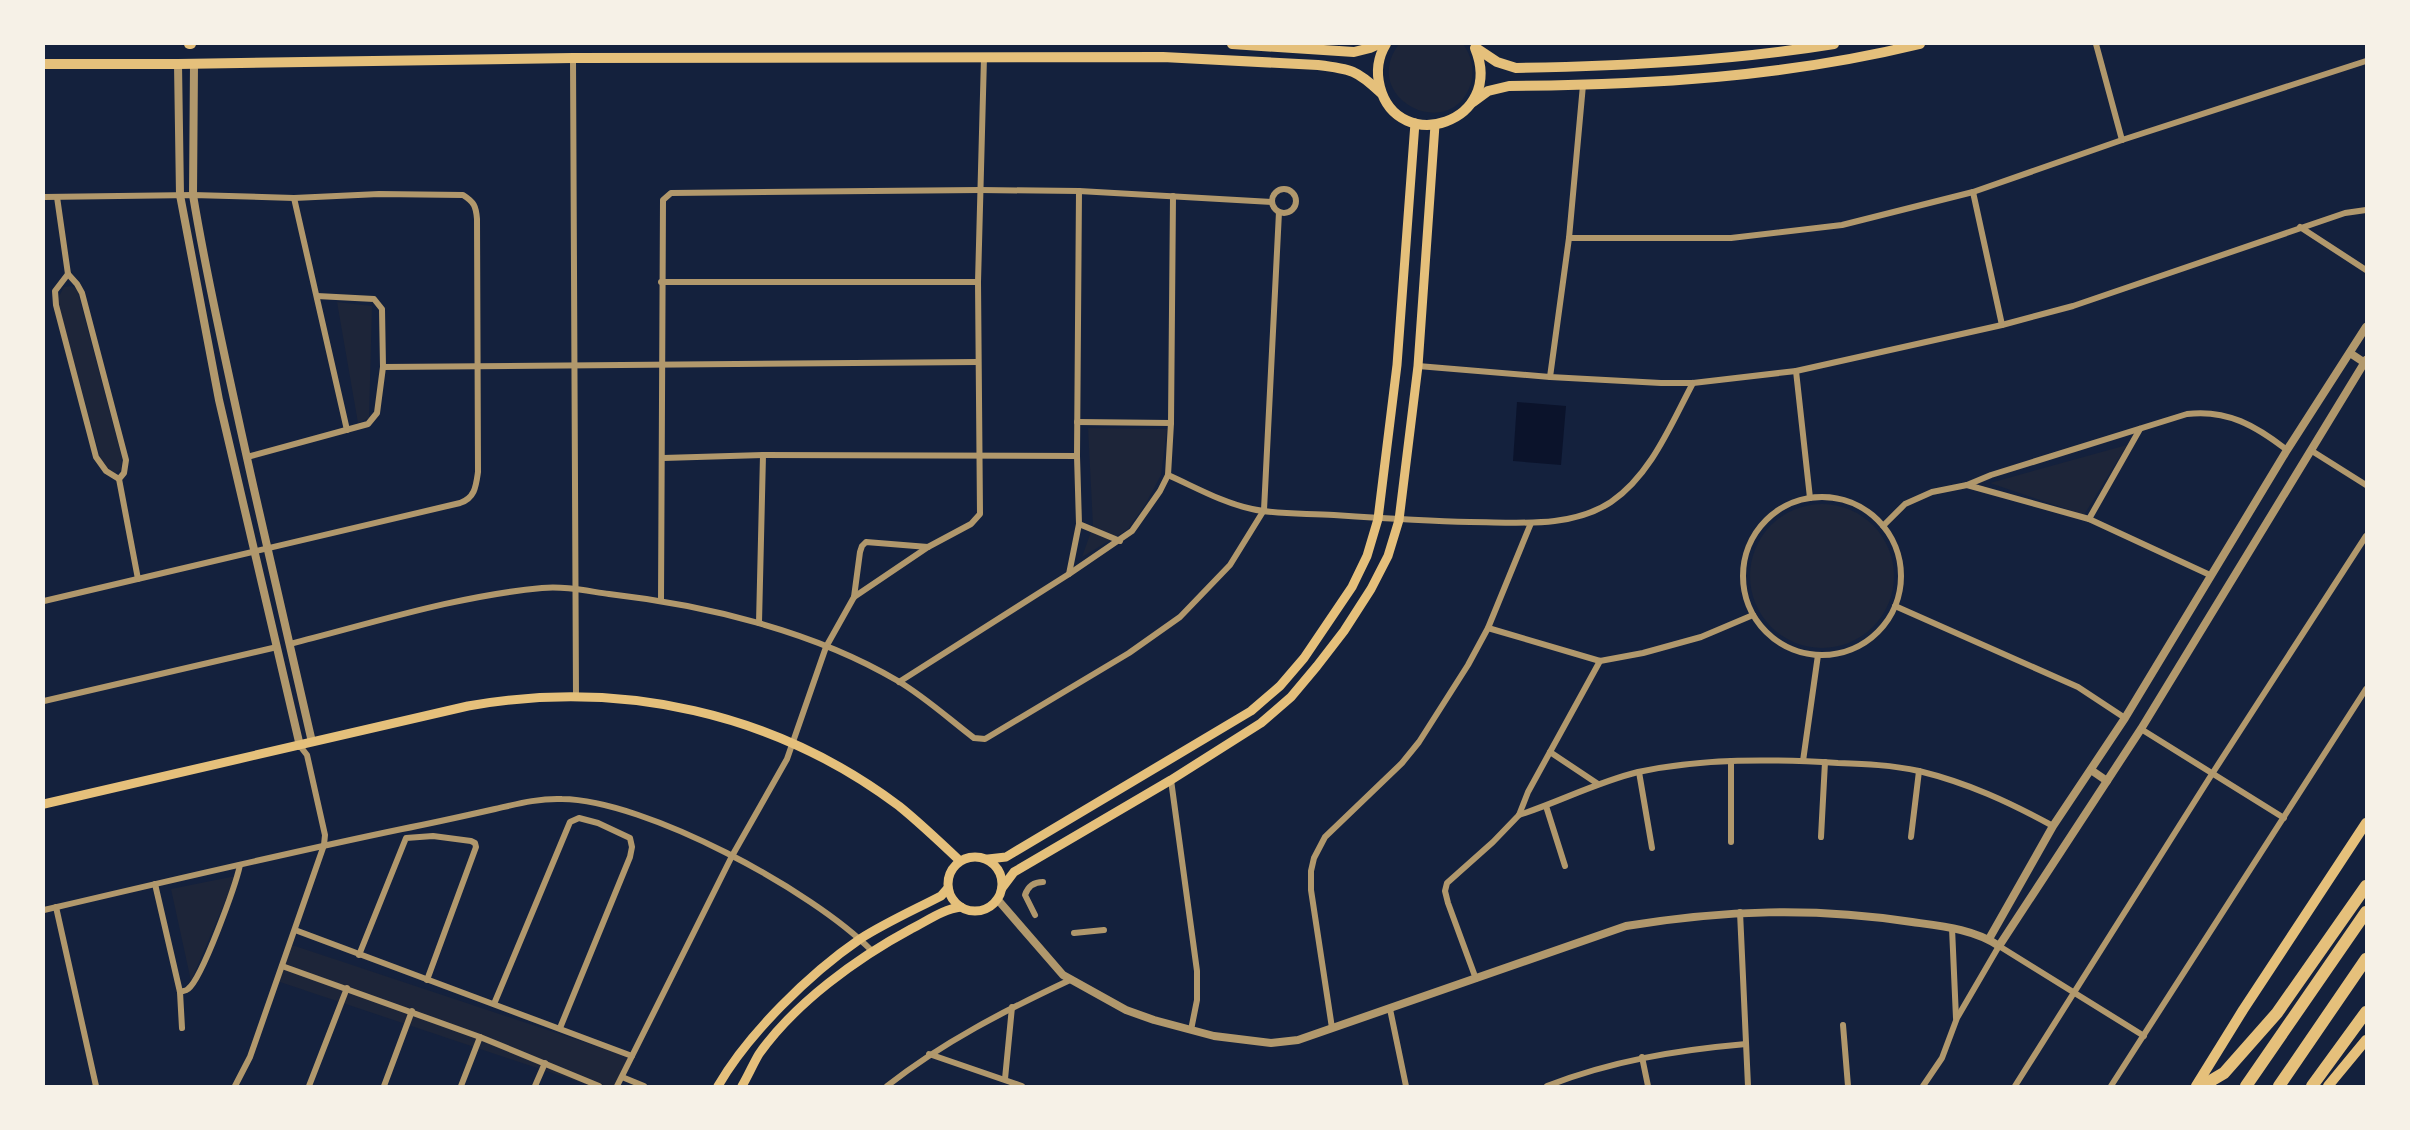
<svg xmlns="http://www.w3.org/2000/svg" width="2410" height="1130" viewBox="0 0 2410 1130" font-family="'Noto Sans',sans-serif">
<rect width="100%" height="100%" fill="#14213d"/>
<!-- green -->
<g fill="#1d2539">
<path d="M1399,44H1463C1471,55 1475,69 1471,83C1452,145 1358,99 1399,44Z"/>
<path d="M71,286L77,289L122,458L121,469L115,474L106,469L101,460L57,300L64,287Z"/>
<path d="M337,302L372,306L369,418L358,423Z"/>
<path d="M1088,428L1167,429L1161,475L1145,505L1127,530L1082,557L1093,526Z"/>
<path d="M2127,445L2084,515L1990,483Z"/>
<circle cx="1822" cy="576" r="72"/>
<path d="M236,876L191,981L171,889Z"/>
<path d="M292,945L629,1057L614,1086H591L277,981Z"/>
</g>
<!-- water -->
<path fill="#0b132b" d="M1517,402L1566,406L1561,465L1513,461Z"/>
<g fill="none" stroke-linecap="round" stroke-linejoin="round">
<!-- minor -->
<g stroke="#b1986c" stroke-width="6">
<path d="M2096,44L2122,140"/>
<path d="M573,58L576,696"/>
<circle cx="1284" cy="201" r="12"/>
<path d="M1973,192L2002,325"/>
<path d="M44,197L193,195L294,198L379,194L463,195C474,202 476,206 477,219L478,472C476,486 475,498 460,503L44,601"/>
<path d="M57,197L68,274L77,284L82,293L126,460L124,473L119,479L138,579"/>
<path d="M294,198L347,430"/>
<path d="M2300,227L2366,270"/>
<path d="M1569,238H1731L1842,225L1973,192L2122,140L2366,61"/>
<path d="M68,274L55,291L56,305L96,457L106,471L119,479"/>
<path d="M661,282H978"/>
<path d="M1418,366L1550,377L1661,383H1693L1796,371L2002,325L2073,306L2345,213L2366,210"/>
<path d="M383,367L978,362"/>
<path d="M1796,371L1810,498"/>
<path d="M1550,377L1569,238L1583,85"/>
<path d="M1077,422L1171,423"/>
<path d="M2312,451L2366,485"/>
<path d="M247,457L368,424L377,413L383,367L382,309L374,299L317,296"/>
<path d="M663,458L763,455L1077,456"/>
<path d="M1168,475C1195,487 1223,503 1252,509C1278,515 1307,513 1334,515C1379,518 1424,521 1470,522C1516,522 1570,529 1611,502C1651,475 1671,424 1693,383"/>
<path d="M1967,485L2089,519L2210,575"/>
<circle cx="1822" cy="576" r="79"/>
<path d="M2089,519L2140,429"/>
<path d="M1079,524L1120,541"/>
<path d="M1883,526L1905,504L1932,492L1967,485L1991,475L2187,414C2227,409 2256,426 2287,450"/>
<path d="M1069,574L1132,531L1160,491L1168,475L1171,423L1173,196"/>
<path d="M854,597L860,552L862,546L866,542L928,547"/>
<path d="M661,601L663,200L671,193L980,190L1079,191L1272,202"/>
<path d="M1895,606L2078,687L2125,718"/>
<path d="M759,623L763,455"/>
<path d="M1488,628L1600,661L1643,653L1701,637L1753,615"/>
<path d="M290,644C373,623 456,596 542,588C565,586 587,591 609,594C705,605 814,631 898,681C925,697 949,719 974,738L985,739L1129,653L1180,617L1230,565L1264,510L1279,212"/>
<path d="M899,682L1069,574L1079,524L1077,456L1079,191"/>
<path d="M44,701L277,647"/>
<path d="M2141,729L2284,818"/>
<path d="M1550,752L1598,784"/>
<path d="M1731,761V842"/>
<path d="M1803,761L1818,655"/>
<path d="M1639,772L1652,848"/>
<path d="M1171,780L1197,971V1000L1191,1030"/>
<path d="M1546,806L1565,866"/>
<path d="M1519,815C1559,802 1597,782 1638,772C1703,758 1772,759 1838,763C1865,764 1892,765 1919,771C1968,783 2009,802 2053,826"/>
<path d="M1821,837L1825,762"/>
<path d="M1911,837L1919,771"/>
<path d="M155,884L180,992L182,1028"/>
<path d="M56,907L96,1086"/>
<path d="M44,910C163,882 282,854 402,829C433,823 464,816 495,809C517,804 540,798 562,799C646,800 813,891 871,950"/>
<path d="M1740,912L1748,1086"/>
<path d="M1035,915L1025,895C1028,886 1034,882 1043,882"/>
<path d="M1952,928L1956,1018"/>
<path d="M295,930L632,1056"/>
<path d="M1074,933L1104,930"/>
<path d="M359,955L406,838L433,836L471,841L475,843L476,847L427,980"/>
<path d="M282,966L480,1037L599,1086"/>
<path d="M1476,979L1448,903L1445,891L1447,883L1493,842L1519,815L1528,792L1600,661"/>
<path d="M180,992C182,991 186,991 188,989C202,979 236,884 240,865"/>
<path d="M494,1004L570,822L579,818L598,823L630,838L632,847L630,857L560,1028"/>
<path d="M1390,1009L1406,1086"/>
<path d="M1843,1025L1848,1086"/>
<path d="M1332,1028L1311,890V871L1314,858L1325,837L1402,763L1419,742L1468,665L1488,628L1531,523"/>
<path d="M929,1054L1022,1086"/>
<path d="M1642,1057L1648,1086"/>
<path d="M622,1077L644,1086"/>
<path d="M1005,1079L1012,1007"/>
<path d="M235,1086L250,1057L324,845L325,835L307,755L300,746"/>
<path d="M309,1086L347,988"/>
<path d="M384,1086L412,1011"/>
<path d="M461,1086L480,1037"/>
<path d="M535,1086L545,1063"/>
<path d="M617,1086L732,856L787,759L826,647L854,597L928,547L971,524L980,514L978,282L984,57"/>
<path d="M887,1086C943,1042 1006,1010 1070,980"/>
<path d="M1547,1086C1611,1061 1677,1050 1746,1044"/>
<path d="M1923,1086L1942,1058L1957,1018L1999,946L2144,1036"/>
<path d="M2015,1086L2212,774L2366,536"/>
<path d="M2111,1086L2366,689"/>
</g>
<!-- tertiary -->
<g stroke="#b1986c" stroke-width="8">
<path d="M178,64L180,195L219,400L300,746"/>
<path d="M194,64L193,195C206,274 224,353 241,431C264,535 288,639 312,742"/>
<path d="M2350,353L2365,363"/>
<path d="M2091,770L2107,781"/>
<path d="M998,900L1063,975L1126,1010L1154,1020L1214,1036L1271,1043L1298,1040L1626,926C1724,910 1814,907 1912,922C1941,926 1974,929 1999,946L2141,729L2366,360"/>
<path d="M1989,939L2053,826L2125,718L2287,450L2366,327"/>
</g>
<!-- secondary -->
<g stroke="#e5c07b" stroke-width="9">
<path d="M44,804L468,706C621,679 774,712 899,806C920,823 940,842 960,861"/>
<circle cx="975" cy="884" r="27"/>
<path d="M988,859L1006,857L1251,711L1280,686L1304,658L1352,587L1367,556L1378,519L1397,365L1415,123"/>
<path d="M1002,888L1014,872L1171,780L1261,723L1291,697L1317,666L1344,631L1371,589L1388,556L1399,520L1418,366L1435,125"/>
<path d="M718,1086C748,1034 809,974 860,939C885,923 914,910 941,896L948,888"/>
<path d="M742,1086C748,1076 753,1064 759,1054C795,1003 857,958 911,929C927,921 943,909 961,907"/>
</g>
<!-- trunk -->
<g stroke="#e5c07b" stroke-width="10">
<path d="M189,44H191"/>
<path d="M1232,44L1354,52L1370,48L1379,44"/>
<path d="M1386,44C1378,57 1376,72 1380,87C1398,156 1506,123 1475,48"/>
<path d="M1476,48L1497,62L1516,68C1623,66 1729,61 1834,44"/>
<path d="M44,64H178L573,58L1163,57L1318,65C1351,69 1357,70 1381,93"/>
<path d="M1473,102L1488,91L1509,86C1649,85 1784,77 1920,44"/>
<path d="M2196,1086L2243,1010L2366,823"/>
<path d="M2328,1086L2366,1040"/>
</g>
<!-- motorway -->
<g stroke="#e5c07b" stroke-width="12">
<path d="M2202,1086L2224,1073L2277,1013L2366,886"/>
<path d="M2246,1086L2366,912"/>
<path d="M2279,1086L2366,959"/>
<path d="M2312,1086L2366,1012"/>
</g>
</g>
<!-- border -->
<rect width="2410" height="1130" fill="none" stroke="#f6f1e7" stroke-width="90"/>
</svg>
